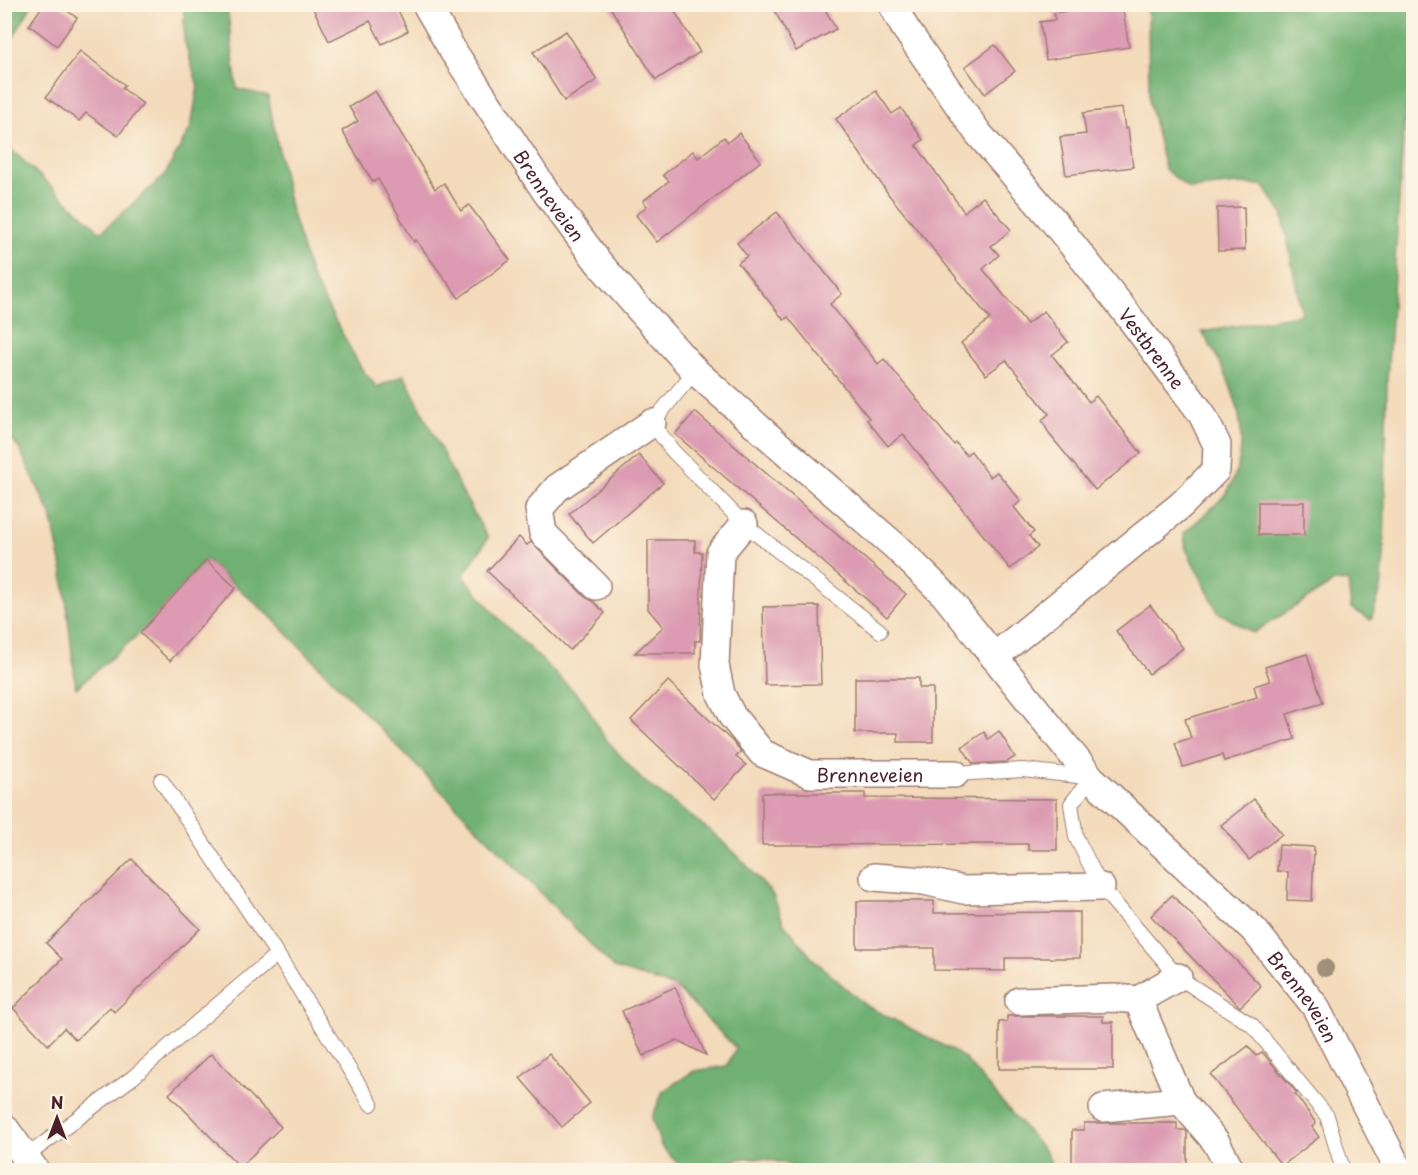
<svg xmlns="http://www.w3.org/2000/svg" width="1418" height="1175" viewBox="0 0 1418 1175" font-family="'Playpen Sans',sans-serif">
<rect width="100%" height="100%" fill="#fcf5e5"/>
<filter id="ink" filterUnits="userSpaceOnUse"><feTurbulence type="fractalNoise" baseFrequency=".0167" numOctaves="2"/><feDisplacementMap in="SourceGraphic" scale="12" xChannelSelector="R" yChannelSelector="G"/><feConvolveMatrix kernelMatrix="1 2 1 2 8 2 1 2 1" color-interpolation-filters="sRGB"/></filter>
<filter id="wash" filterUnits="userSpaceOnUse"><feTurbulence type="fractalNoise" baseFrequency=".008" numOctaves="4" result="noise"/><feDisplacementMap in="SourceGraphic" scale="24" xChannelSelector="R" yChannelSelector="G"/><feGaussianBlur stdDeviation="1.35" result="paint"/><feColorMatrix in="noise" values="0 0 0 0 0 0 0 0 0 0 0 0 0 0 0 0 0 1.4 0 .05"/><feComposite in="paint" operator="in"/></filter>
<g filter="url(#wash)">
<rect width="100%" height="100%" fill="#f3daba"/>
<!-- forest -->
<g fill="#6fb072" stroke="#5c684e" stroke-width="1.5">
<path d="M5,4L32,5L11,41L5,64Z"/>
<path d="M184,5H227L237,89L268,96L290,207L311,276L361,368L377,387L404,375L462,492L488,538L463,576L500,620L583,700L604,737L641,779L712,832L738,856L773,895L783,922L812,958L865,1005L952,1050L965,1059L1047,1154L1054,1170H802C784,1163 767,1157 747,1158C725,1160 706,1175 683,1169L661,1146L652,1118L663,1091L694,1071L727,1066L736,1048L675,987L614,968L271,617L206,560L140,633L76,688L63,573L51,515L20,450L5,429V144L101,232L164,176L191,127L198,86L184,40Z"/>
<path d="M1148,5H1413V47L1403,140L1387,380L1384,556L1381,589L1371,620L1351,608L1348,581L1334,582L1253,633L1218,612L1186,549L1184,533C1194,523 1220,503 1227,492C1258,438 1233,380 1202,332L1302,314L1282,213L1263,185L1236,184L1189,189L1165,169L1149,101Z"/>
</g>
<g id="blocks">
<!-- building -->
<g fill="#dc9bb2">
<path d="M44,4H58L77,18L57,46L29,25Z"/>
<path d="M311,4H405L397,8L408,31L382,44L370,21L329,41Z"/>
<path d="M608,4H670L700,52L656,80Z"/>
<path d="M771,4H822L836,29L796,51Z"/>
<path d="M1065,4H1122L1129,47L1046,60L1040,22L1055,20L1054,13L1066,11Z"/>
<path d="M566,31L597,80L564,101L533,52Z"/>
<path d="M995,45L1015,71L985,94L965,67Z"/>
<path d="M80,51L125,85L122,88L143,104L118,136L86,113L79,121L46,97Z"/>
<path d="M375,91L435,189L444,183L461,211L469,205L510,260L459,298L416,240L414,242L378,179L373,182L342,131L358,121L349,107Z"/>
<path d="M876,91L892,114L901,108L923,140L916,145L964,212L983,197L1011,230L991,246L999,255L983,269L1027,324L1044,311L1068,342L1052,355L1089,402L1096,396L1141,453L1095,490L1050,435L1042,420L1049,414L1006,360L986,375L961,343L990,319L889,195L836,119Z"/>
<path d="M1122,108L1125,129L1128,128L1133,167L1066,175L1060,137L1086,134L1083,113Z"/>
<path d="M739,133L761,161L657,242L636,215L647,206L643,201L669,181L663,175L693,151L698,158L724,137L728,142Z"/>
<path d="M1244,207L1245,250L1218,251L1217,208Z"/>
<path d="M777,212L842,294L830,304L878,364L884,359L954,445L956,443L966,455L971,451L990,477L997,472L1021,501L1014,507L1034,532L1029,536L1038,547L1010,569L903,434L888,446L867,420L869,418L788,317L784,320L738,263L747,256L737,243Z"/>
<path d="M695,412L906,594L887,617L675,434Z"/>
<path d="M639,455L663,483L593,543L569,514Z"/>
<rect x="1258" y="502" width="46" height="33"/>
<path d="M519,537L527,545L531,542L585,597L593,601L605,613L570,650L487,571Z"/>
<path d="M648,540H695V552H702L700,641H695V653H635L663,627L648,609Z"/>
<path d="M206,560L236,588L170,661L140,633Z"/>
<path d="M1150,605L1183,648L1149,674L1116,631Z"/>
<path d="M819,606L821,684L765,685L763,607Z"/>
<path d="M1307,654L1323,703L1287,714L1295,739L1224,761L1222,755L1183,767L1175,743L1191,738L1185,719L1257,697L1254,686L1270,681L1265,667Z"/>
<path d="M855,678H919V688H933V742H898V733H855Z"/>
<path d="M668,681L732,741L741,752L736,757L746,765L714,799L631,720Z"/>
<path d="M999,731L1015,757L1007,762L973,764L962,747L984,732L988,739Z"/>
<path d="M762,793H865V798L1057,799V850H1028V844L762,845Z"/>
<path d="M1254,799L1282,834L1249,860L1221,825Z"/>
<path d="M1279,845L1314,847L1312,901L1287,900L1288,872L1277,871Z"/>
<path d="M132,859L200,929L114,1012L110,1007L76,1040L64,1028L48,1045L13,1008L62,959L46,943Z"/>
<path d="M1172,895L1261,986L1240,1007L1151,916Z"/>
<path d="M857,901H934V913L1080,912V958H1005V971L934,970V948H857Z"/>
<path d="M675,987L706,1055L677,1040L643,1056L622,1011Z"/>
<path d="M1007,1016H1103V1022H1113V1069H999V1022H1007Z"/>
<path d="M1248,1046L1256,1056L1262,1052L1297,1093L1295,1094L1316,1123L1312,1127L1319,1137L1282,1166L1211,1075Z"/>
<path d="M211,1054L281,1127L240,1167L169,1094Z"/>
<path d="M549,1054L590,1103L562,1127L520,1078Z"/>
<path d="M1084,1123H1177V1130H1185L1187,1132V1170H1072V1130H1084Z"/>
</g>
</g>
</g>
<g filter="url(#ink)">
<use href="#blocks" fill-opacity="0" stroke="#9e7c72" stroke-width="1.5"/>
<g fill="none" stroke-linecap="round" stroke-linejoin="round">
<defs>
<g id="service">
<path d="M695,371L652,423L672,450L744,524L880,631"/>
<path d="M955,774L1023,770L1087,777"/>
<path d="M1091,778L1071,804L1076,837L1101,887L1178,977L1252,1025L1327,1116L1343,1170"/>
<path d="M161,780L277,954L371,1104"/>
<path d="M24,1158L132,1078L277,954"/>
</g>
<g id="minor">
<path id="s1" d="M426,4L453,51L546,192L599,263L640,310L695,371L768,436L896,547L944,594L1091,778L1254,930L1315,1006L1399,1170"/>
<path id="s2" d="M892,4L905,28L978,133L1051,218L1121,306L1202,414L1217,445L1216,470L1181,505L994,657"/>
<path id="s3" d="M744,524L720,553L715,665L721,694L732,716L762,753L810,774H955"/>
<path d="M596,586L543,533L539,509L557,488L652,423"/>
<path d="M874,877L924,881L963,890L1101,887"/>
<path d="M1178,977L1138,1000L1181,1101L1216,1142L1231,1170"/>
<path d="M1019,1001L1115,998L1138,1000"/>
<path d="M1103,1108L1181,1101"/>
<path d="M4,1127L35,1170"/>
</g>
</defs>
<!-- service casing -->
<use href="#service" stroke="#9e7c72" stroke-width="16"/>
<!-- minor casing -->
<use href="#minor" stroke="#9e7c72" stroke-width="30"/>
<!-- service -->
<use href="#service" stroke="#fff" stroke-width="14"/>
<!-- minor -->
<use href="#minor" stroke="#fff" stroke-width="27"/>
</g>
<!-- trees -->
<circle fill="#a0907a" cx="1325" cy="968" r="9"/>
</g>
<g text-anchor="middle" dominant-baseline="central" stroke-width="5" stroke-linejoin="round" paint-order="stroke">
<!-- street labels -->
<g font-size="18" fill="#4a1f2b" stroke="#fcf5e5">
<text stroke="none"><textPath href="#s1" startOffset="228">Brenneveien</textPath></text>
<text stroke="none"><textPath href="#s2" startOffset="432">Vestbrenne</textPath></text>
<text stroke="none"><textPath href="#s3" startOffset="364">Brenneveien</textPath></text>
<text stroke="none"><textPath href="#s1" startOffset="1332">Brenneveien</textPath></text>
</g>
</g>
<!-- margin -->
<rect width="1418" height="1175" fill="none" stroke="#fcf5e5" stroke-width="24"/>
<!-- north arrow -->
<g transform="translate(57 1118)" stroke="#fcf5e5" stroke-width="4.5" paint-order="stroke">
<path d="M0-4.5L10 22L0 15L-10 22Z" fill="#4a1f2b"/>
<text y="-9" font-size="16" font-weight="bold" text-anchor="middle" fill="#4a1f2b">N</text>
</g>
</svg>
